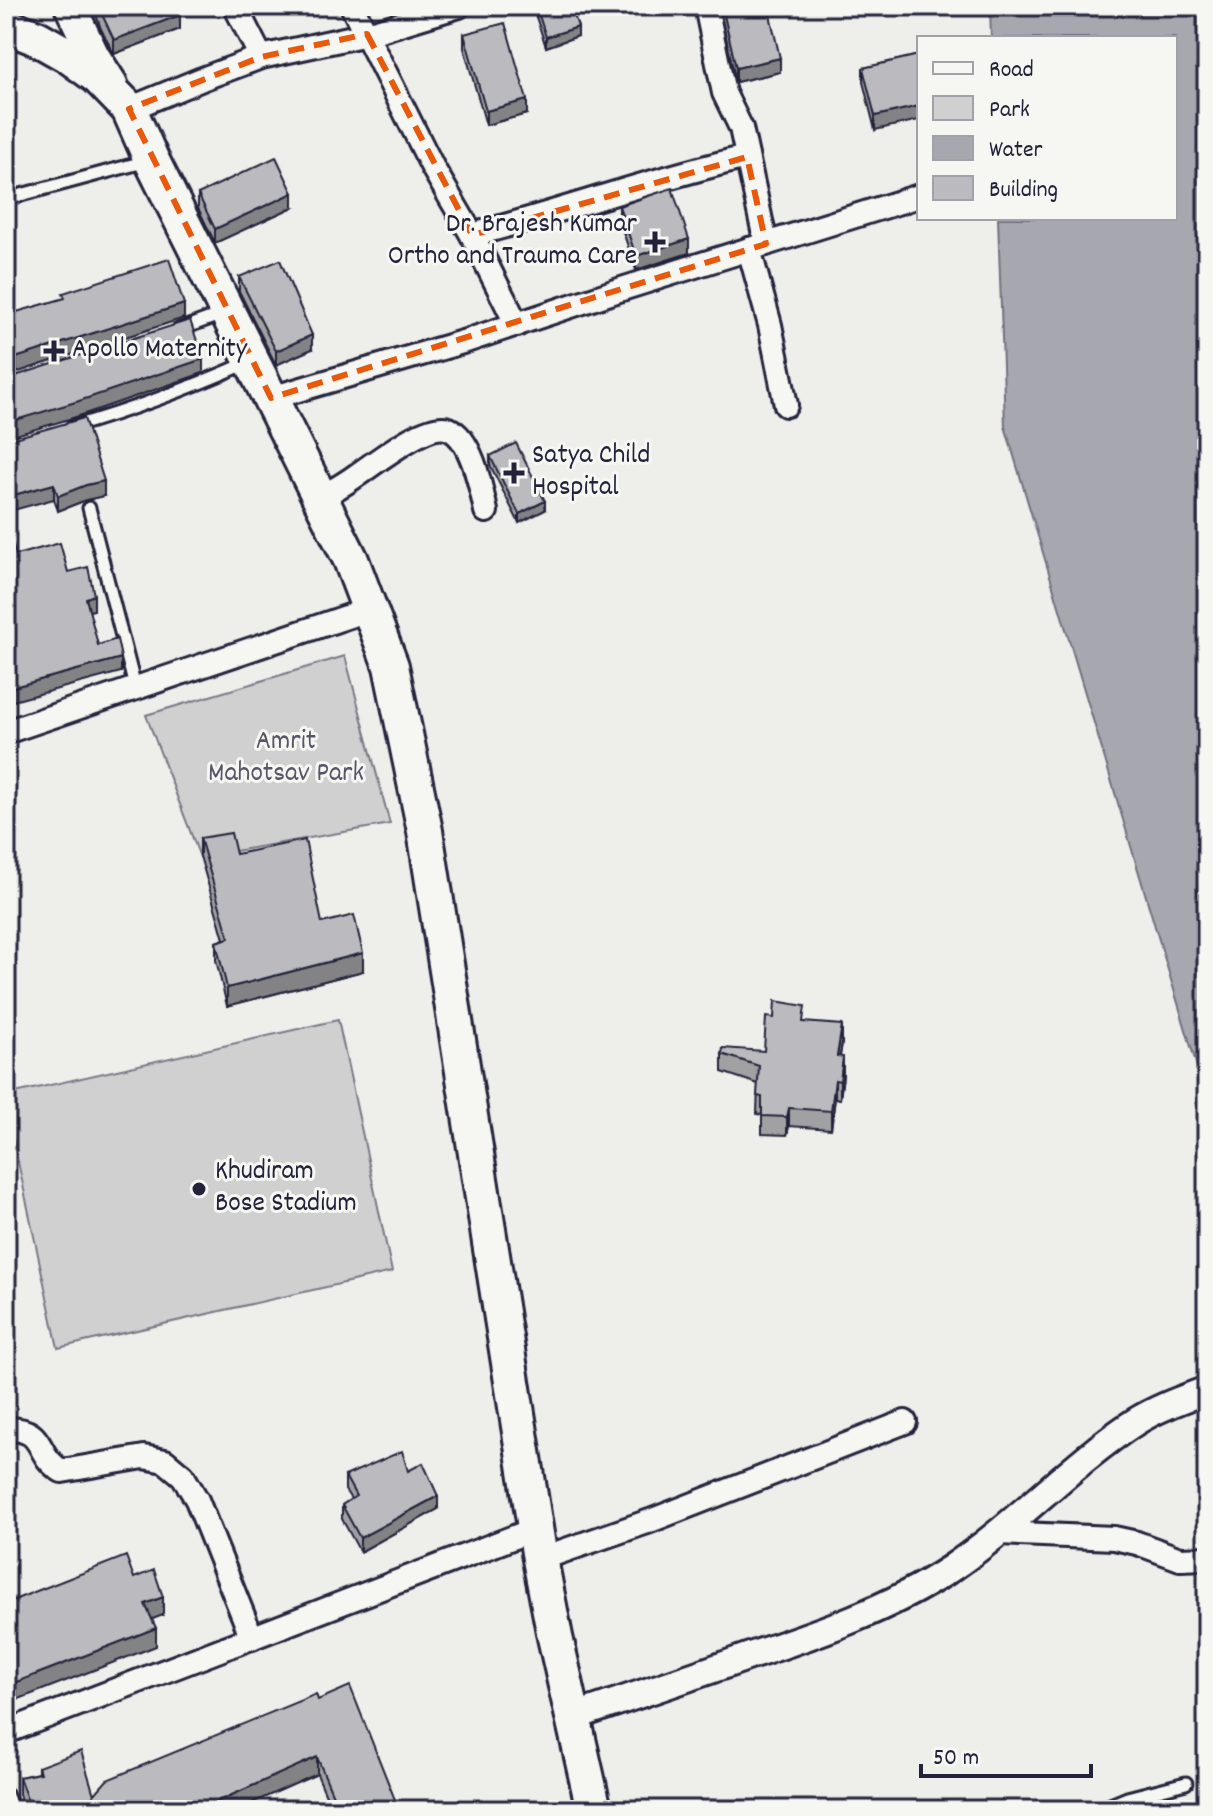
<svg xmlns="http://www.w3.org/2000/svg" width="1213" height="1816" viewBox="0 0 1213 1816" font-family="Dekko,sans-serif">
<rect width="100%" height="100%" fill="#eeeeeb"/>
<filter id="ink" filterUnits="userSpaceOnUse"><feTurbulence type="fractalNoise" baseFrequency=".0125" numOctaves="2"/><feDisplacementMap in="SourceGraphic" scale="16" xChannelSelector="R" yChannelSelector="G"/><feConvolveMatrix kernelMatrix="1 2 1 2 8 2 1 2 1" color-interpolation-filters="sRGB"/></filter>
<g filter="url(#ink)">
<!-- green -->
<g fill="#d0d0d1" stroke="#797986" stroke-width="2">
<path d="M345,656L390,824L200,857L146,715Z"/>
<path d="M338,1020L392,1272L58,1348L6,1106V1095Z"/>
</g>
<!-- water -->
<path fill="#a7a7af" stroke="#727281" stroke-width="2" d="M990,6H1207V1100L1005,426L998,218H1175V38H991Z"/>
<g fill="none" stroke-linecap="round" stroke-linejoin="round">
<defs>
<g id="service">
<path d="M6,199L147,161"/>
<path d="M178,330L222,314"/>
<path d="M72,427C132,410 190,388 247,363"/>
<path d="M89,508L135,687"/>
<path d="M6,1794L13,1810"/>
<path d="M1098,1810L1127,1798L1186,1783"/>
</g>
<g id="minor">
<path d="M235,6L261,57"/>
<path d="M352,6L433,168L472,235L517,325"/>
<path d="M706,6L724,93L741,128L766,244"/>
<path d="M129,109L202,79L261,57L367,34L459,6"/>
<path d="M472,235C564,211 654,178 747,157"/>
<path d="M749,249L770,325L786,405"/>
<path d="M271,398L466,341L625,288L919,196"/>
<path d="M320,498C332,491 345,484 357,475C374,464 428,420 449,429C472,439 481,488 486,511"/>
<path d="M6,732L370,609"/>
<path d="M6,1429C48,1428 33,1455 62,1471L144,1457L165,1461L183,1476L197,1500L252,1638"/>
<path d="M998,1533L1114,1538L1137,1543L1180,1559L1207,1558"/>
<path d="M540,1559L650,1521L905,1422"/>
<path d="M6,1732L535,1529"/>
</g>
<path id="tertiary" d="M573,1717C632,1697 691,1677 750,1656C819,1633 889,1609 950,1569C1016,1525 1069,1465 1135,1422C1157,1408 1183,1399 1207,1390"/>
<path id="secondary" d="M70,6L94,56L112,84"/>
<path id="primary" d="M6,26L37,38L69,56L98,77L129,109L151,159L351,560L391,666L425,831L540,1559L555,1637L594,1810"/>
</defs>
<!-- service casing -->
<use href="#service" stroke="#22223b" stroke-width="17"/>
<!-- minor casing -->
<use href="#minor" stroke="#22223b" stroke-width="28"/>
<!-- tertiary casing -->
<use href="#tertiary" stroke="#22223b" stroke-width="32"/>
<!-- secondary casing -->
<use href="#secondary" stroke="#22223b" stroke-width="36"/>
<!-- primary casing -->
<use href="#primary" stroke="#22223b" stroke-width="40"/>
<!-- service -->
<use href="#service" stroke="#f6f6f2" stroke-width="11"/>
<!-- minor -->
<use href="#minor" stroke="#f6f6f2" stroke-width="22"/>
<!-- tertiary -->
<use href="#tertiary" stroke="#f6f6f2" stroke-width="26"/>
<!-- secondary -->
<use href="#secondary" stroke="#f6f6f2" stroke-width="30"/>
<!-- primary -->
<use href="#primary" stroke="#f6f6f2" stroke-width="34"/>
</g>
<!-- wall -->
<g fill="#a1a1a4" stroke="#22223b" stroke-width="2">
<path d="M93,6H177L180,29L114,54L101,29Z"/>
<path d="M534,6H571L578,36L546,47L534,11Z"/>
<path d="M719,6H768L780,72L736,82Z"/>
<path d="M464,34L527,114L486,125L464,48Z"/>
<path d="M919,55L875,130L863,82V68Z"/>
<path d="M198,194L293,207L215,243L198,208Z"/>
<path d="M619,206L689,253L636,270L619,220Z"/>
<path d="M239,277L312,349L276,365L239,291Z"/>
<path d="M6,440L104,496L86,500L58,511L54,499Z"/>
<path d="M490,456L545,510L519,523L490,465Z"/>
<path d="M200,838L236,854L322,923L363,971L227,1006L216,960V942L224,939L200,856Z"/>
<path d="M805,1022L842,1043L840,1056L843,1075L840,1099L835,1098L831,1129L789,1126L787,1135L762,1134V1115L757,1114L758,1084L722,1072V1054L764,1051Z"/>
<path d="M408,1471L438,1509L360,1552L342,1519V1505L351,1499L345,1490V1476Z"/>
<path d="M318,1700L399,1810H332L317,1774L236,1810H24L19,1794V1777L38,1773V1767L94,1795Z"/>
</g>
<!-- shaded-wall -->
<g fill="#838386" stroke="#22223b" stroke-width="2">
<path d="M180,15V29L114,54V40Z"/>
<path d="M578,27V36L546,47V37Z"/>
<path d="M780,58V72L736,82V68Z"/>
<path d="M527,100V114L486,125V111Z"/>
<path d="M919,106V120L875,130V116Z"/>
<path d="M293,193V207L215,243V229Z"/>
<path d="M689,239V253L636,270V256Z"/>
<path d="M184,304V318L6,376V361Z"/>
<path d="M312,335V349L276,365V351Z"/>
<path d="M203,359V373L79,416L6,438V423Z"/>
<path d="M104,481V496L86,500L58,511V496L86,485Z"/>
<path d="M54,484V499L6,512V497Z"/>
<path d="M545,501V510L519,523V514Z"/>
<path d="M94,595V610L86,612V598Z"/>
<path d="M121,658V672L6,703V689Z"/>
<path d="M363,953V971L227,1006V988Z"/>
<path d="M842,1025V1043L837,1074V1056Z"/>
<path d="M843,1057V1075L840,1099V1081Z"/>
<path d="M835,1080V1098L831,1129V1111Z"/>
<path d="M789,1108V1126L787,1135V1117Z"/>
<path d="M438,1496V1509L360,1552V1538Z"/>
<path d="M163,1597V1615L145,1622V1604Z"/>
<path d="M156,1628V1646L6,1704V1686Z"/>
<path d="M317,1757V1774L236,1810H198Z"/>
</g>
<!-- building -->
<g fill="#bbbbbf" stroke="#22223b" stroke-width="2">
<path d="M98,6H177L180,15L114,40Z"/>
<path d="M536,6H571L578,27L546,37Z"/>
<path d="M722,6H768L780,58L736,68Z"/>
<path d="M505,23L527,100L486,111L464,34Z"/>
<path d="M919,55V106L875,116L863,68Z"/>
<path d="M276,157L293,193L215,229L198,194Z"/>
<path d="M672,188L689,239L636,256L619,206Z"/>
<path d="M169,259L184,304L6,361V315L65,298L63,293Z"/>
<path d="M280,260L312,335L276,351L239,277Z"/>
<path d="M190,320L203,359L79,401L6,423V378H9Z"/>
<path d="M84,418L104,481L86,485L58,496L54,484L6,497V440H8Z"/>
<path d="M516,443L545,501L519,514L490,456Z"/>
<path d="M6,520L16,555L60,543L68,572L88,567L94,595L86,598L98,645L117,639L121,658L6,689Z"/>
<path d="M231,833L236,854L305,840L322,923L354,915L363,953L227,988L216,942L229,938L200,838Z"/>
<path d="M775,1001L805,1006L803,1022L842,1025L837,1056L843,1057L840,1081L835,1080L831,1111L789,1108L787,1117L762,1116V1097L757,1096L759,1066L722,1054L723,1048L764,1051L766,1017L774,1018Z"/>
<path d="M402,1451L408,1471L423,1463L438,1496L360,1538L342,1505L356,1496L345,1476Z"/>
<path d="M126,1556L134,1578L154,1570L163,1597L145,1604L156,1628L6,1686V1603Z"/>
<path d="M350,1686L399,1810H339L317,1757L198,1810H31L19,1777L40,1773L38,1767L81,1751L94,1795L107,1780L316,1694L318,1700Z"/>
</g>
</g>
<!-- marked area -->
<path fill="none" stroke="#e8590c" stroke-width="6" stroke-dasharray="16 10" stroke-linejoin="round" d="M367,34L472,235L747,157L766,244L271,398L129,109L261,57Z"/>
<!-- markers -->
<g fill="#22223b" stroke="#f6f6f2" stroke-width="3">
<path d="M651 230h8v8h8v8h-8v8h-8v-8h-8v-8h8z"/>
<path d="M50 339h8v8h8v8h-8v8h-8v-8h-8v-8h8z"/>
<path d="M510 461h8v8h8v8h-8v8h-8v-8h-8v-8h8z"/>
<circle cx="199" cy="1189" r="8"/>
</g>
<g text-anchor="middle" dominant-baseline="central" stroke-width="6" stroke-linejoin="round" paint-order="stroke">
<!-- poi labels -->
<g font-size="28" fill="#22223b" stroke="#f6f6f2" text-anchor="start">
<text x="637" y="226" text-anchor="end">Dr. Brajesh Kumar<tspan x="637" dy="32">Ortho and Trauma Care</tspan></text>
<text x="72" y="351">Apollo Maternity</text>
<text x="532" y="457">Satya Child<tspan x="532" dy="32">Hospital</tspan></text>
<text x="215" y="1173">Khudiram<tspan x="215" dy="32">Bose Stadium</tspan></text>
</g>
<!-- park labels -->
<g font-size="28" fill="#565668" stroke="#f6f6f2">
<text x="286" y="743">Amrit<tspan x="286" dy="32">Mahotsav Park</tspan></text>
</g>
</g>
<!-- margin -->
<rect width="1213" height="1816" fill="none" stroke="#f6f6f2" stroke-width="32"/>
<rect x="16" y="16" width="1181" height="1784" fill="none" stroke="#22223b" stroke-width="3" filter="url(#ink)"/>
<!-- legend -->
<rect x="917" y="36" width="260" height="184" fill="#f6f6f2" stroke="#a1a1a9" stroke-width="2"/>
<rect x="933" y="62" width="40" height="12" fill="#f6f6f2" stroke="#a1a1a9" stroke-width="2"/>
<text x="989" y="76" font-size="24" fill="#22223b">Road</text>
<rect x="933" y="96" width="40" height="24" fill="#d0d0d1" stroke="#a1a1a9" stroke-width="2"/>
<text x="989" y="116" font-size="24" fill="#22223b">Park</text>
<rect x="933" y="136" width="40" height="24" fill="#a7a7af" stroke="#a1a1a9" stroke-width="2"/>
<text x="989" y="156" font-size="24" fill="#22223b">Water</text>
<rect x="933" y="176" width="40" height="24" fill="#bbbbbf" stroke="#a1a1a9" stroke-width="2"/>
<text x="989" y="196" font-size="24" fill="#22223b">Building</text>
<!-- scale -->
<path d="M921 1764v12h170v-12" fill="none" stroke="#22223b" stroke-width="4"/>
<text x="933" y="1764" font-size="24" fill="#22223b" stroke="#f6f6f2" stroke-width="6" paint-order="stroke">50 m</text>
</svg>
